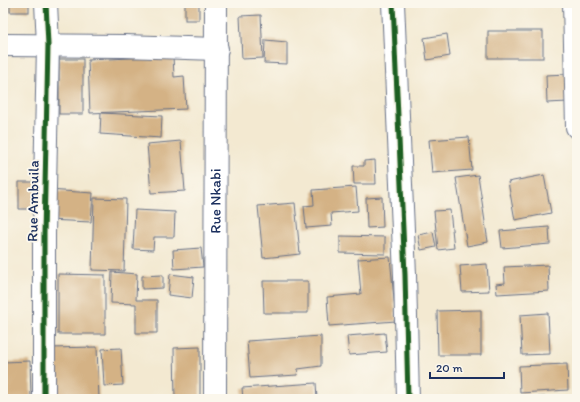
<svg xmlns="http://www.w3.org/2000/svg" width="580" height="402" viewBox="0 0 580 402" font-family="Itim,sans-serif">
<rect width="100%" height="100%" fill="#fbf7ec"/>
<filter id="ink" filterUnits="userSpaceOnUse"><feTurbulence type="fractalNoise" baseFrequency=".025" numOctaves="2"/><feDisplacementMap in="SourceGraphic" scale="8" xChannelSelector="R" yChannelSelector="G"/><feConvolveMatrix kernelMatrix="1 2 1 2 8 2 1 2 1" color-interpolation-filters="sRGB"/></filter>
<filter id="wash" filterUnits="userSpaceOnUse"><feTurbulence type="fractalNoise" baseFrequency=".012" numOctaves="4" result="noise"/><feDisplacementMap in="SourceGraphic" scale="16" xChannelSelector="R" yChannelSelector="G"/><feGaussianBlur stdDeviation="0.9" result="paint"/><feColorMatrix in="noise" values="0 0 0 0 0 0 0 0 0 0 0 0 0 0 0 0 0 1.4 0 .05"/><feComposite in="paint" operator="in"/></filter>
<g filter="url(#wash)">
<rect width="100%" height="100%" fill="#f3e9d1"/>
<g id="blocks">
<!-- building -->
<g fill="#d4b285">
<rect x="10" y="3" width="19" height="9"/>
<rect x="185" y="3" width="14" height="17"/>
<path d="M261,15L263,58L242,59L240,16Z"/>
<rect x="488" y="31" width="55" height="27"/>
<path d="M447,34L450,56L427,60L424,38Z"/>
<path d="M265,40L287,42V64L264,63Z"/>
<path d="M173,56L174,77L184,76L186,109L90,113L88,60Z"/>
<rect x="59" y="59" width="24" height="55"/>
<path d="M567,74L568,102L547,103L546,75Z"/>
<path d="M101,113L162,116L161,138L100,134Z"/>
<path d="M469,137L472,170L432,173L429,140Z"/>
<path d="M181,141L185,191L151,193L147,144Z"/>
<path d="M3,146L6,189L3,190Z"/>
<path d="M375,160L376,184H354L353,166H364V161Z"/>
<path d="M478,175L488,242L467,246L456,178Z"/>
<path d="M544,175L551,213L515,220L508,182Z"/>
<path d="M19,182H39L40,209H19Z"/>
<path d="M356,187L358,211L331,213L332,226L306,228L304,206L314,205L313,190Z"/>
<path d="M48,190L93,193L91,222L47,220Z"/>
<path d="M382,197L383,227L367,228L366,198Z"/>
<path d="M94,198L126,199L124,271L92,270Z"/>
<path d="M295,203L300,254L263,258L258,206Z"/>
<path d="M135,210L175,212L174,237H154L153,250L133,249Z"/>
<path d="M450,210L454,248L438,250L434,211Z"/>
<path d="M549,227L550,244L502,248L500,231Z"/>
<path d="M433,232L436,247L421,250L418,235Z"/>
<path d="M340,236L385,237V254L340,253Z"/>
<path d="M201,248L203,267L174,269L173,250Z"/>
<path d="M390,257L396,321L329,326L327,297L361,294L358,259Z"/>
<path d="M487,264L489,291L462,292L460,266Z"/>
<path d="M548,265L549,291L497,294L496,284L505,283L504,267Z"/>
<path d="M112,272L137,274L136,300H157V333H136V304L111,303Z"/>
<path d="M58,274L105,275V334H58Z"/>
<path d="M170,274L194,277L192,298L168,295Z"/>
<path d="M163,275V288L142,289V276Z"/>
<path d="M263,281H308V313H264Z"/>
<path d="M481,310V355H438L437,311Z"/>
<path d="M548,313L550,354L522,355L520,315Z"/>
<path d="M385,333L387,352L349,355L347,336Z"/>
<path d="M321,336V366L298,369L297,375L250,378L247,341Z"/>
<path d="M97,347L99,399H51L50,348Z"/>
<path d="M200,347V399H175L174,348Z"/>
<path d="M121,348L123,385L104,386L102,349Z"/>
<path d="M30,361L31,399H3V362Z"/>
<path d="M567,364L568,390L520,393L519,366Z"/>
<path d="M316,383L317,399H243L242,388Z"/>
<path d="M545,397V399H517V398Z"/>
</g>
</g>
</g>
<g filter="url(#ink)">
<use href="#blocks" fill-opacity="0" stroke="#677086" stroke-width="1"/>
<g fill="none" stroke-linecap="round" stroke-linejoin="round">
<defs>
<g id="minor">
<path d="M393,3L405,275L408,399"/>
<path d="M574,3L577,127"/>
<path d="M3,45L124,46L217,49"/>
<path d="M44,399V234L48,45L46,3"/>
<path id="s1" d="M215,399L216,3"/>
</g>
</defs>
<!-- minor casing -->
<use href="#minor" stroke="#677086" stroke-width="24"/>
<!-- minor -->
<use href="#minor" stroke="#fff" stroke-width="22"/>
<defs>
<g id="cycleway">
<path d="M393,3L405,275L408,399"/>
<path d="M44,399V234L48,45L46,3"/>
</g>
</defs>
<!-- cycleway casing -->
<use href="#cycleway" stroke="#fbf7ec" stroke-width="8"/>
<!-- cycleway -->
<use href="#cycleway" stroke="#1b5e20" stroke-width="5"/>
</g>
</g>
<g text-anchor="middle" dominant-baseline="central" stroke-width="3.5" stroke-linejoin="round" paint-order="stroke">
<!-- street labels -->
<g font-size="15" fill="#1b2f5e" stroke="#fbf7ec">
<text transform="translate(33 201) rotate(-89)">Rue Ambuila</text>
<text stroke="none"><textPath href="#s1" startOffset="198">Rue Nkabi</textPath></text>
</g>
</g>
<!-- margin -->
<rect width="580" height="402" fill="none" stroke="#fbf7ec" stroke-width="16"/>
<!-- scale -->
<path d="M430 372v6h74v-6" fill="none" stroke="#1b2f5e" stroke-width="2"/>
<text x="436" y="372" font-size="12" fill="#1b2f5e" stroke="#fbf7ec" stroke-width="3" paint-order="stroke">20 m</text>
</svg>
